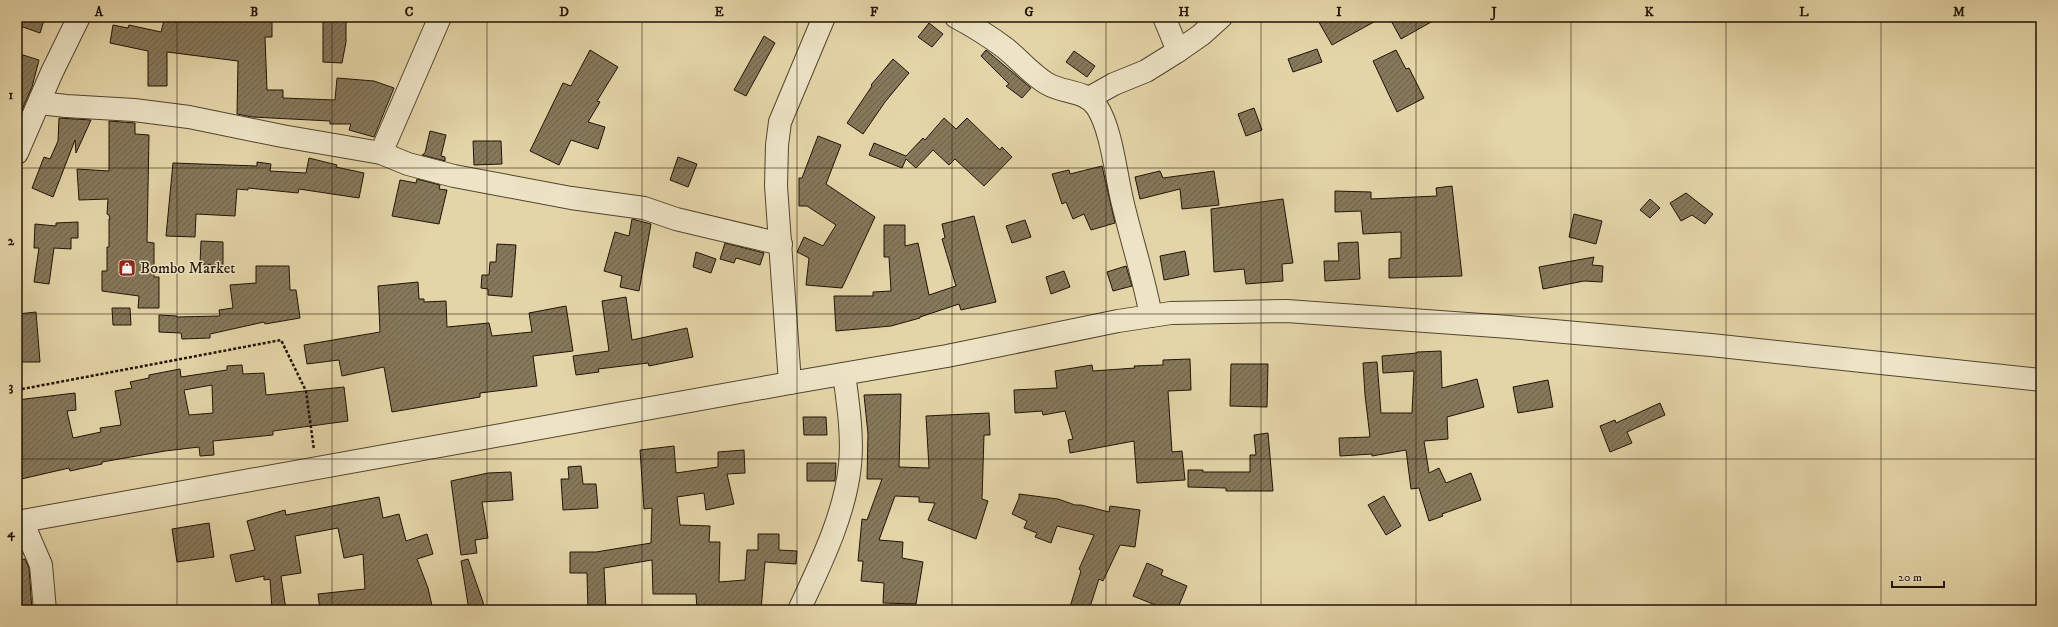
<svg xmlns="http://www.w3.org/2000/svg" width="2058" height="627" viewBox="0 0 2058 627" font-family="'IM FELL DW Pica',serif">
<defs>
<pattern id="building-hatch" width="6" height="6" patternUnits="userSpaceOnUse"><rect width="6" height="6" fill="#86785a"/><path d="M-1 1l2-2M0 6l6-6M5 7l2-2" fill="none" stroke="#6d6148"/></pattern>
</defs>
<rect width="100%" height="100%" fill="#e4d5a8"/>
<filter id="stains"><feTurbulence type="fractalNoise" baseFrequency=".005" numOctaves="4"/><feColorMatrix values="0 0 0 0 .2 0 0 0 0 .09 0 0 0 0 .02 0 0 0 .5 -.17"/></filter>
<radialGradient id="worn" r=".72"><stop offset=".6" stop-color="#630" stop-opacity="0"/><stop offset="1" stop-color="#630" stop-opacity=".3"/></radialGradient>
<!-- building -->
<g fill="url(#building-hatch)" stroke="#211305" fill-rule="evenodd">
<path d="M17,17H45L40,33L17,25Z"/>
<path d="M165,17H225V20L272,19V37H265L267,90H283V98L335,100L337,78L374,81L394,88L374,137L349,130L351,124H330V121L252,117L237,114L238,61L167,52V86H148V51L110,43L113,25L128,28L129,25L161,32Z"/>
<path d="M323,17H346V42L342,63L323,62Z"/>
<path d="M1316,17H1383L1332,45Z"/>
<path d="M1389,17H1440L1401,39Z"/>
<path d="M929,23L943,34L932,47L918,37Z"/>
<path d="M764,36L775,43L746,96L734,90Z"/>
<path d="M1317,49L1322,62L1293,72L1288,59Z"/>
<path d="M590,50L618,67L597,101L600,102L588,122L605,127L598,149L571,140L559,165L530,151L563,83L571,86Z"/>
<path d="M986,50L1031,88L1022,98L1006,86L1009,84L981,56Z"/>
<path d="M1396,50L1406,69L1409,68L1424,98L1397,112L1373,61Z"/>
<path d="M1074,51L1095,66L1087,77L1066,62Z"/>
<path d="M23,55L39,60L32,87L17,121V75Z"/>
<path d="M893,59L909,73L885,102L863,134L847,123L872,86L871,85Z"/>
<path d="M1254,108L1262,130L1246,136L1238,114Z"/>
<path d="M59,118L91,120L76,153L75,140L53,197L32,188L44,157L50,159L58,141Z"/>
<path d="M944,118L956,129L967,118L1000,150L1002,147L1012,157L984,186L955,159L949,165L933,150L916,168L906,159L902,168L869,155L874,143L906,156L923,138L925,140Z"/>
<path d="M109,121L135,123V134L149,135L147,242L154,243V277H159V308H138L139,296L102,291V271H107V247H109V219H110L109,215L107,214L108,199L79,200L77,169L109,171Z"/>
<path d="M430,131L446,135L441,156L445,157V161L422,155L425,153Z"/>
<path d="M818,136L841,145L826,184L875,217L842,288L806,285L809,258L797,252L804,237L823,246L836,225L807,206H799V178H802Z"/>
<path d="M473,141H501L502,164L474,165Z"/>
<path d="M678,157L697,164L688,187L670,180Z"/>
<path d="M309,158L337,165L336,167L364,173L359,198L299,189L298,193L248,188V190L237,189L235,216L196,214L195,237L166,236L173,163L257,166V162L271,164L270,171L306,173Z"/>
<path d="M1102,166L1115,223L1091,230L1084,214L1073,219L1066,202L1062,204L1052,174L1069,170L1070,174Z"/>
<path d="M1160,171L1163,178L1214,171L1219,205L1182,209L1180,189L1140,199L1135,177Z"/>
<path d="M417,179L440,185L439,189L447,190L439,224L392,216L400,180L416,183Z"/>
<path d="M1452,186L1462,276L1389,278V259L1401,258V232L1363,234L1361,211L1335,212V191L1371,192V199L1437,196L1436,188Z"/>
<path d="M1686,193L1713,214L1705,224L1692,215L1681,221L1670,203Z"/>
<path d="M1283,199L1293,263L1282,264L1283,281L1246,284L1244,269L1214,272L1211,209Z"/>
<path d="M1650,199L1660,208L1650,218L1640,210Z"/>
<path d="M1574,214L1602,221L1596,244L1569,237Z"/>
<path d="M974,216L996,302L961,310L959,304L920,317V318L891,326L836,331L834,296H873V292L891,291L889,257H884V225H905V246L918,243L929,295L956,286L942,239L945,238L942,224Z"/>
<path d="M632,219L651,224L639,291L620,287L622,276L604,271L615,232L629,236Z"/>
<path d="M1025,220L1031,237L1012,243L1006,226Z"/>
<path d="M78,222V238H71V249L54,248L49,284L34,282L39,248H34L35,224L56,226V223Z"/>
<path d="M201,241L223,242V265L200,264Z"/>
<path d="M1358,242L1360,279L1325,281L1324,261H1339L1338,243Z"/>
<path d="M725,243L764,253L760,265L736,258L734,263L720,259Z"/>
<path d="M497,244L516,245L512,297L488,295V289L481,288L482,275H489L490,262H496Z"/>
<path d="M1185,251L1189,275L1164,280L1160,256Z"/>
<path d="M696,252L716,259L711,273L693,267Z"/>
<path d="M1594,257L1592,265L1603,266L1602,282L1584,281L1543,289L1539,267Z"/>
<path d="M256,266H289L290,290H296L300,318L265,324L264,322L210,334V338L182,339L181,333L159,332V315L177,316V317L220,316L219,310L233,308L230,285L256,283Z"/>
<path d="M1126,266L1132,286L1113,291L1107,272Z"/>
<path d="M1064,271L1070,287L1051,294L1046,277Z"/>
<path d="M418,282L419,299H424V302L446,301L447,327L489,323L492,336L532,332L529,313L566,306L573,351L533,356L537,386L480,393V397L392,412L384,367L342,376L339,360L307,364L304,345L380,332L378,286Z"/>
<path d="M626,297L632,340L687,328L693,357L649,366L648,363L598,369L599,372L576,375L573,356L609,351L602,301Z"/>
<path d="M112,308H130L131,325H113Z"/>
<path d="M36,312L40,362H19L18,336H20L18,314Z"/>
<path d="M1441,351L1442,388L1477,379L1484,407L1447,417L1448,439L1424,441L1429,473L1439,468L1446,483L1471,473L1481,500L1442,514L1443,516L1429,521L1419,488L1411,489L1406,450L1372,456V454L1340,456L1339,438L1370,437L1365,395L1363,363L1377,362L1381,413H1412L1414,371L1383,373L1382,356L1417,353V352Z"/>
<path d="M1190,359L1191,390L1168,391L1172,452L1182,451L1185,480L1137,483L1134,441L1070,453L1068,440L1073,439L1065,411L1043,415L1042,411L1015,413L1014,390L1057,388L1055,371L1092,365L1093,371L1135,368L1134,366L1163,365V360Z"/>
<path d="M1231,364H1268L1267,407L1230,406Z"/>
<path d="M242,365L243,374L264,373L266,395L344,387L348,421L273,431V435L213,441L214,455L200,456L199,447L165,451L102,462V464L70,471L69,468L17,480V400L75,393L76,410L67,411L73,438L101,432L100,428L121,425L115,391L132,388L130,382L149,378V375L180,369L181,377L227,370V366ZM212,385L213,413L189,415L184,390Z"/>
<path d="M1548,380L1553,407L1518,413L1513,387Z"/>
<path d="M901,394L899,467L929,468L926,416L989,413L990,435H984L982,499L988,501L976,539L928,520L935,503L919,502V497L895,496L879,540L903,542L902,558L923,562L916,604L883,603L884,583L861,581L863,561H858L862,519L867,520L882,479H867L868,434L864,395Z"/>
<path d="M1660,403L1665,415L1627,432L1632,443L1610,452L1600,426L1615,420L1616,423Z"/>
<path d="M803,417H826L827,435H804Z"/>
<path d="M1268,433L1273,491H1226V488L1188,487V470H1203V472H1250V455H1256L1254,435Z"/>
<path d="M674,446L676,473L718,467V452L744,450L745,473L727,474L734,504L706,510L704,493L677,497L680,525L710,526L709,542H720L719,582L745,580L747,550H758V534H779V550L797,551L796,564L765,562L761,610H697L696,594H653L652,560L604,568L606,610H588L587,573H570V552H596L651,543L652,508L644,509L640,450Z"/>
<path d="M807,463H836L835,481H807Z"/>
<path d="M581,466L583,484H596L598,508L563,510L561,479H569L568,467Z"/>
<path d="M511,472L513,500L482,502L488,538L475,540L477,553L461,555L451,481L488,473Z"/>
<path d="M1019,494L1058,499L1075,505H1081L1109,512L1110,506L1140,510L1135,547L1120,545L1103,581L1099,579L1089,610H1069L1081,571L1079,569L1094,535L1057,526L1051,543L1035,537L1037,533L1024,528L1027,521L1012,514L1019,498Z"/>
<path d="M1384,496L1401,526L1386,535L1368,505Z"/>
<path d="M379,497L383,518L399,514L406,541L427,534L433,554L417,559L428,588L433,610H320L318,594L365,589L363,554L344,558L338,528L295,536L301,573L281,576L286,610H272L270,579L264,580V576L236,582L230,555L255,550L247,521L285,510L286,515Z"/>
<path d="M209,523L214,557L177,562L172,529Z"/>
<path d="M25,559L29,568L32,610H17V560Z"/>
<path d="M468,559L483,602L484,610H469L461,561Z"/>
<path d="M1147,563L1163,570L1161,575L1187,586L1177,610H1168L1133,596Z"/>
</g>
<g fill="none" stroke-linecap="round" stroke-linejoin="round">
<defs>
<g id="minor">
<path d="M956,17C973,26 989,36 1005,48C1019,59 1031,74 1046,83C1063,94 1085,89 1097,107C1112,130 1116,177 1123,204C1132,242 1144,278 1151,316"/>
<path d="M1164,17L1178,51"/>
<path d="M1089,98L1114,84L1146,71L1178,51L1201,35L1221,17"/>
<path d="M40,103L66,106L134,110L189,117L282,136L381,153L408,164L454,176L571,198L644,208L676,219L781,244"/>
<path d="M17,153L52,72L79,17"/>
<path d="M381,153L440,17"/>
<path d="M790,383L776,186L777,145L780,122L824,17"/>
<path d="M22,521L41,565L45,610"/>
<path d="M17,522L790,383L947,356L1118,321L1171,313L1287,311L1509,327L1711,345L2041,380"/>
<path d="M799,610C820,565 845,515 850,465C853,436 848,403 844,374"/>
</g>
</defs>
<!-- minor casing -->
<use href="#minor" stroke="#52442e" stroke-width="24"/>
<!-- path -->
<path stroke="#211305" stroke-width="2.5" stroke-dasharray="3 2" stroke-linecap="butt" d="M17,390L281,340L306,391L314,450"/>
<!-- minor -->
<use href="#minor" stroke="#ede4c6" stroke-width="22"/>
</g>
<!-- grid -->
<path fill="none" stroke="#211305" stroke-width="1" stroke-opacity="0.55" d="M177,17V610M332,17V610M487,17V610M642,17V610M797,17V610M952,17V610M1106,17V610M1261,17V610M1416,17V610M1571,17V610M1726,17V610M1881,17V610M17,168H2041M17,314H2041M17,459H2041"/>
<!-- icons -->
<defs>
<symbol id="shop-square" viewBox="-11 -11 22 22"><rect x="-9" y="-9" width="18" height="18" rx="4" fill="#8f2418" stroke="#ede4c6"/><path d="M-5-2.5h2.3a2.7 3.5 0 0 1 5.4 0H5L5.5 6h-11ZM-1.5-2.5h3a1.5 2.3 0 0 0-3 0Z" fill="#fff"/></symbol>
</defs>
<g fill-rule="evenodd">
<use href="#shop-square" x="117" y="258" width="20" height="20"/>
</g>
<g text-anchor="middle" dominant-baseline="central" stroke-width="3" stroke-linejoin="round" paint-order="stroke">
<!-- poi labels -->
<g font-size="16" fill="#211305" stroke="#ede4c6" text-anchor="start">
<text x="140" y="268">Bombo Market</text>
</g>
</g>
<!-- margin -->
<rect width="2058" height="627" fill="none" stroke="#e4d5a8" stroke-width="44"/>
<!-- scale -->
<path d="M1892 581v6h52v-6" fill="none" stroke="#211305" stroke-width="2"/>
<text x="1898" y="581" font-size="12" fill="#211305" stroke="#ede4c6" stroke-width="3" paint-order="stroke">20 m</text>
<rect x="22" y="22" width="2014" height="583" fill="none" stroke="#211305" stroke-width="1.5"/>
<g font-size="13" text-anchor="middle" font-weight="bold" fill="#211305">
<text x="99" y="16">A</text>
<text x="254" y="16">B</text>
<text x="409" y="16">C</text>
<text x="564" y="16">D</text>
<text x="719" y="16">E</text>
<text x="874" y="16">F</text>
<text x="1029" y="16">G</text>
<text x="1184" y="16">H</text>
<text x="1339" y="16">I</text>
<text x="1494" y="16">J</text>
<text x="1649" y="16">K</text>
<text x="1804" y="16">L</text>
<text x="1959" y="16">M</text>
<text x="11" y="99">1</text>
<text x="11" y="245">2</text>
<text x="11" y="391">3</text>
<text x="11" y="537">4</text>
</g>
<rect width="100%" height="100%" filter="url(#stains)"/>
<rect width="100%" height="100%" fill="url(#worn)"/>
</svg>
